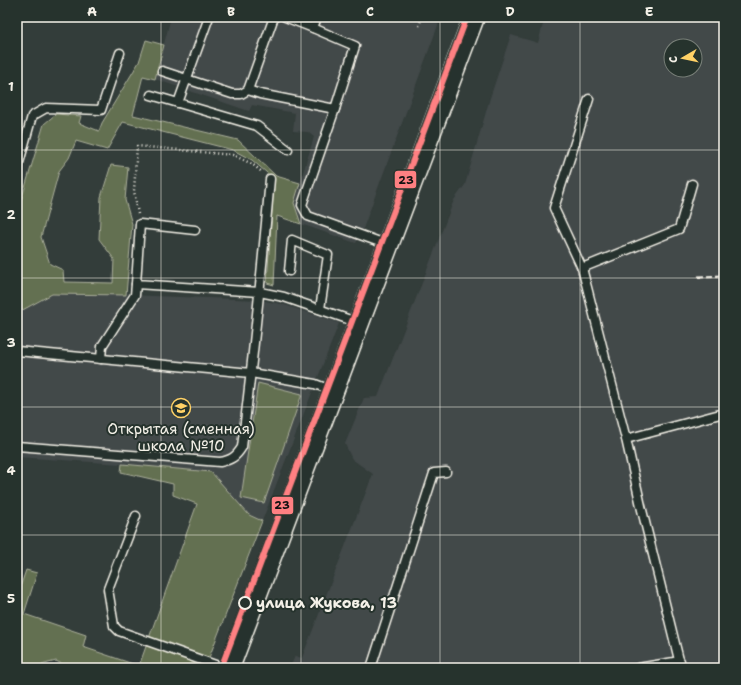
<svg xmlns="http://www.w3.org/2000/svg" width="741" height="685" viewBox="0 0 741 685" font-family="'Shantell Sans',sans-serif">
<rect width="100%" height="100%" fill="#333d3a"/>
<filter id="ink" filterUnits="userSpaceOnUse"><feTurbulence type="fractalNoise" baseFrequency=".025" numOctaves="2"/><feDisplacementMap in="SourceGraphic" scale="8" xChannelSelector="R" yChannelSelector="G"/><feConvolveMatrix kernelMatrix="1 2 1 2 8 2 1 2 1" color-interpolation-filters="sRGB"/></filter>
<g filter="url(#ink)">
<!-- built -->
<g fill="#43494a" fill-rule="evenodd">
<path d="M171,17H441L361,234L356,243L301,224L294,203L314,137L308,132L293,131L295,113L252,105L249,111L155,79Z"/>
<path d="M545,17H724V668H290L295,656L302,658L373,474L352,459L345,444L364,398L378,397L454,200L465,185L490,98L511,35L538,43ZM671,46H695V70H671Z"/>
<path d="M52,294L126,295L259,300L282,304L339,323L262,521L249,515L211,472L122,464L17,457V313Z"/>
</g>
<!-- green -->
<g fill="#647051" stroke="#acb09c">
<path d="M146,40L164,45L155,79L143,76L133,115L238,140L276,176L300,183L294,203L301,224L277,216L274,285L267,283L274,179L252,160L233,150L123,122L107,150L76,141L69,158L59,171L41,237L50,264L63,270L64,282L113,283L114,259L99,239L101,197L111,165L128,167L125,200L132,224L126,295L52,294L17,313V214L44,124L56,114L81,116L79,123L99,131L102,123L139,62Z"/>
<path d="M258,383L302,394L264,503L241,498Z"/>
<path d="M122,464L211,472L249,515L262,521L205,668H70L56,661L30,668H17V596L26,570L37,573L24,614L86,635L83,647L139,666L197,504L173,495V484L121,472Z"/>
</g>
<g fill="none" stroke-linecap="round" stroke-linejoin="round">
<defs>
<g id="service">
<path d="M285,17L313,28L317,17"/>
<path d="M162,71L232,94H241L248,90L274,17"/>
<path d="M248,90L260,94L335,109L355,46L313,28"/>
<path d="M151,95L257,126L288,150"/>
<path d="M589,99L554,208L582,268L626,439L641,506L681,668"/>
<path d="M178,103L209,17"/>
<path d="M335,109L302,205L308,216L388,245"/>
<path d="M17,170L32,116L46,108L101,110L120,53"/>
<path d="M195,230L140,224L136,284L260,292L284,297L359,323"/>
<path d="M582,268L679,229L692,184"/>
<path d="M289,271L292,240L328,255L320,309"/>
<path d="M17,351L251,373L315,384L333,391"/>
<path d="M101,359L102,346L135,295L136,284"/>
<path d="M626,439L724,413"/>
<path d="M17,446L220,462C231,460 236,457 242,447C253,358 262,269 270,179"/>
<path d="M136,516L108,589L114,626L119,631L224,668"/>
<path d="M371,668L434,473L446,472"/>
<path d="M638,668L680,661"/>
</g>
<path id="tertiary" d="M229,668L474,17"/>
</defs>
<!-- service casing -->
<use href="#service" stroke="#f4f1e8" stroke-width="11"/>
<!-- tertiary casing -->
<use href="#tertiary" stroke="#f4f1e8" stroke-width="23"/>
<!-- path -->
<g stroke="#f4f1e8" stroke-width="2.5" stroke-dasharray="1 3" stroke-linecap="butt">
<path d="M419,26L422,17"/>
<path d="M138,214L134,191L137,146L233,155L252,164L262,172"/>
</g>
<!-- service -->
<use href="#service" stroke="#26332d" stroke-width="8"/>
<!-- tertiary -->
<use href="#tertiary" stroke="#26332d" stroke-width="20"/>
<!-- rail -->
<path stroke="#f4f1e8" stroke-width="3" stroke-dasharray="6 3" stroke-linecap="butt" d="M698,277L724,276"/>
<defs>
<path id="tram-1" d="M221,668L467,17"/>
</defs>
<!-- tram-1 casing -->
<use href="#tram-1" stroke="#26332d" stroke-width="9"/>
<!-- tram-1 -->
<use href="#tram-1" stroke="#ff8082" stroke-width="6"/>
</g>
</g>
<!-- grid -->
<path fill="none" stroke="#f4f1e8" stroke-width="1" stroke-opacity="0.55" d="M161,17V668M301,17V668M440,17V668M580,17V668M17,150H724M17,278H724M17,407H724M17,535H724"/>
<!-- icons -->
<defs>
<symbol id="school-ring" viewBox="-11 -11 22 22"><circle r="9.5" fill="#26332d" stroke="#ffd166" stroke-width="1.5"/><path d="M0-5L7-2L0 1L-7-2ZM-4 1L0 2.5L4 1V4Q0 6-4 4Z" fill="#ffd166"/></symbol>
</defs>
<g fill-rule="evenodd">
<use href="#school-ring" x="170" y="397" width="22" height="22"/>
</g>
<!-- markers -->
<circle fill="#26332d" stroke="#f4f1e8" stroke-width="2" cx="245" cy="603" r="6"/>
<g text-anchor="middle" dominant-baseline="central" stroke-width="4" stroke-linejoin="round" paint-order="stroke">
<!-- poi labels -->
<g font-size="15" fill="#f4f1e8" stroke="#26332d">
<text x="181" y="429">Открытая (сменная)<tspan x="181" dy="17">школа №10</tspan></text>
</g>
<!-- stop labels -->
<g font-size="15" font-weight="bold" fill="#f4f1e8" stroke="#26332d" text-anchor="start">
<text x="256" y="603">улица Жукова, 13</text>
</g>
</g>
<g stroke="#26332d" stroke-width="1.5">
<rect x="394" y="170" width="23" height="19" rx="4" fill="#ff8082"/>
<rect x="271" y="496" width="23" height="19" rx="4" fill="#ff8082"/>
</g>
<g font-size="11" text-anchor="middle" font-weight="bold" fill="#111">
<text x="406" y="184">23</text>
<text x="282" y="509">23</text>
</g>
<!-- margin -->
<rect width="741" height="685" fill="none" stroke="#26332d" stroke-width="44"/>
<!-- north arrow -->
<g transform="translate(683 58) rotate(261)"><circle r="19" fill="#26332d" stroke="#787f78"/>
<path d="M0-3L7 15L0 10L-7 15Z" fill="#ffd166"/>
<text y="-6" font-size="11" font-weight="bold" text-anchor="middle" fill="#f4f1e8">С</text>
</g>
<rect x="22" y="22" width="697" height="641" fill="none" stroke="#f4f1e8" stroke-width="1.5"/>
<g font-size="13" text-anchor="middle" font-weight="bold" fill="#f4f1e8">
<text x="92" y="16">A</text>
<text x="231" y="16">B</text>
<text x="370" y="16">C</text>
<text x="510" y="16">D</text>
<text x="649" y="16">E</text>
<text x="11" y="91">1</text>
<text x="11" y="219">2</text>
<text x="11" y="347">3</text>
<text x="11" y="475">4</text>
<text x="11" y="603">5</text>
</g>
</svg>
